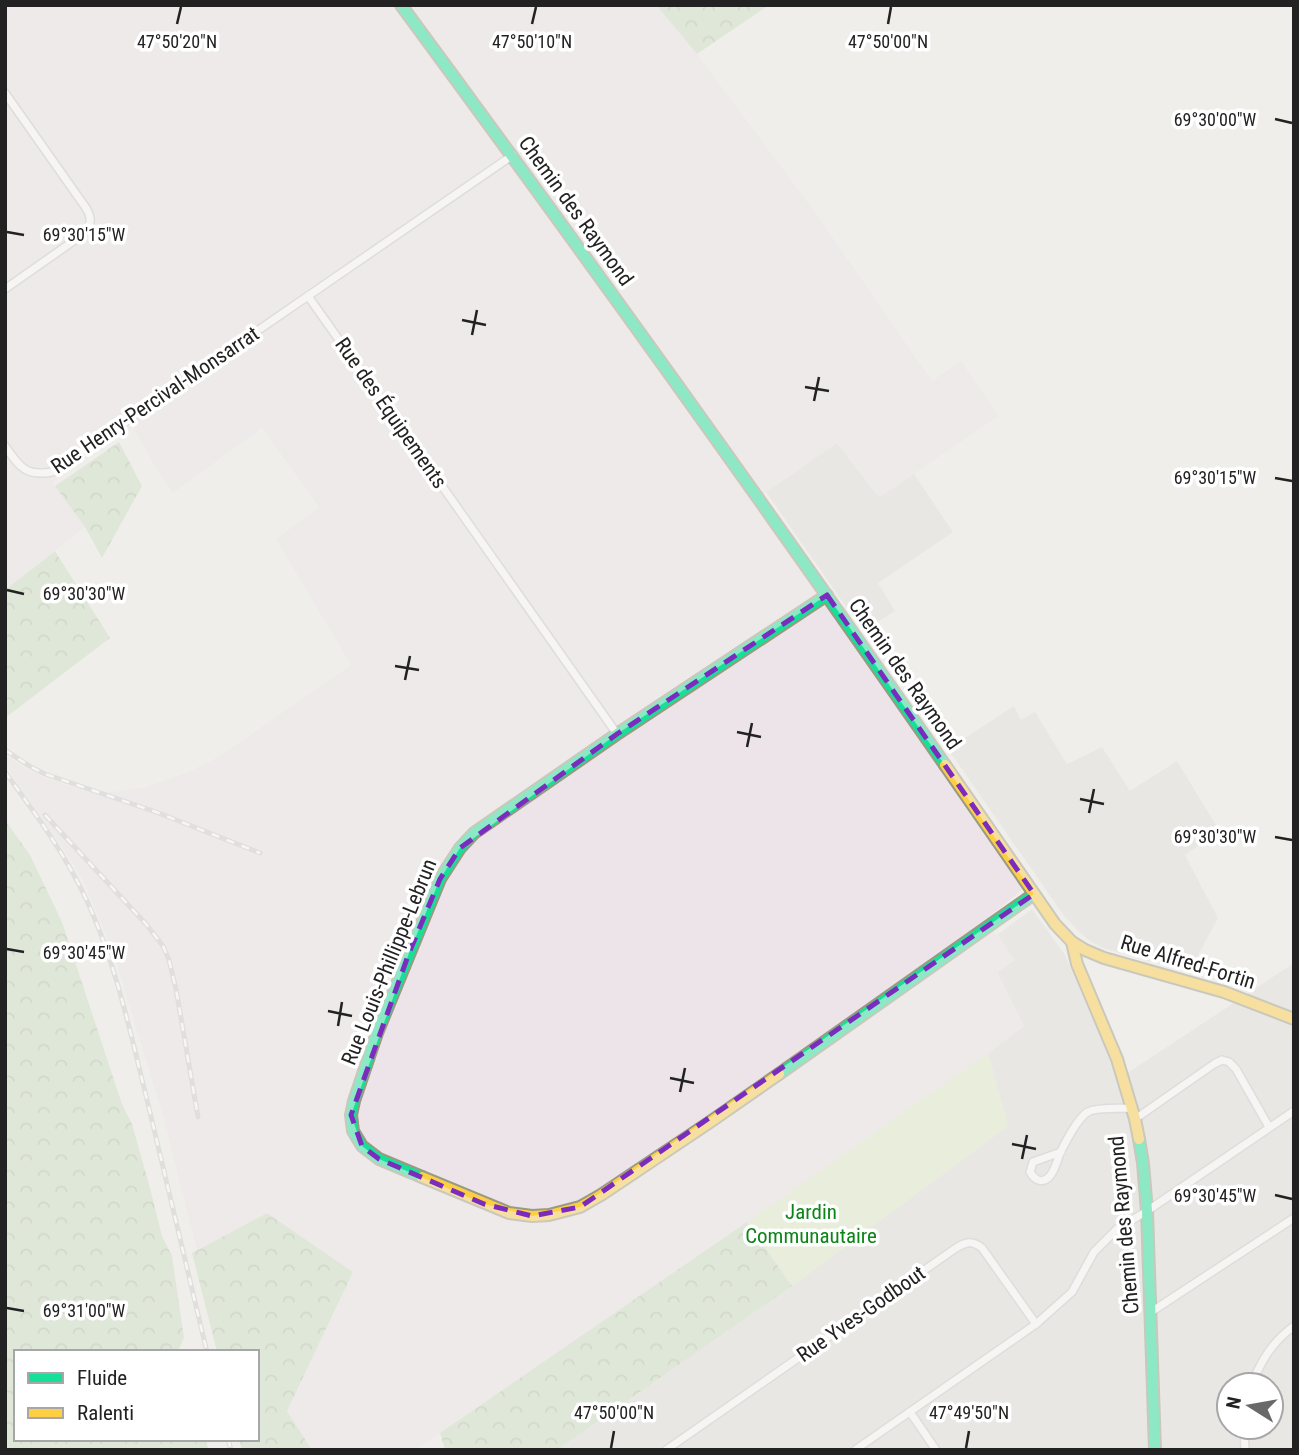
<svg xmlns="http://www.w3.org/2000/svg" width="1299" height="1455" viewBox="0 0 1299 1455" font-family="'Roboto Condensed',sans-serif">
<defs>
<pattern id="forest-crowns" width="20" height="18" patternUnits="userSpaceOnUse" patternTransform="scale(1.75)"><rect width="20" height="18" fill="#cbdec1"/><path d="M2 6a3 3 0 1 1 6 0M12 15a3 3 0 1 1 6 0" fill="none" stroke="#aebea6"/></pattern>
</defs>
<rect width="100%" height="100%" fill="#f0eeeb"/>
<!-- residential -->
<g fill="#dfdedc" fill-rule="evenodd">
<path d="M837,443L879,497L914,474L953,532L878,583L895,611L863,631L766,492Z"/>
<path d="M1014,706L1021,720L1035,712L1067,764L1102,747L1130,791L1177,761L1219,830L1185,855L1218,918L1189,972L1103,948L1090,941L1078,931L1062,913L948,749Z"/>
<path d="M1032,909L1065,955L1102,1041L1117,1080L1294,963V1450H557L792,1286L1008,1126L988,1053L1024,1026L997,972L1015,960L997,935ZM1229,1385H1271V1427H1229Z"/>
</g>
<!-- industrial -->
<path fill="#ede4e9" d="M5,5H656L697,54L815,212L932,381L961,361L999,416L880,497L837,443L758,498L1028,885L985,920L1015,960L997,972L1024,1026L988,1053L747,1222L416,1450H312L287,1411L353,1272L267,1213L197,1250L164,1120L115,958L98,916L82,879L60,844L5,766V760L9,757L23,767L48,779L76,788L105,793L146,787L188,772L218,757L351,665L276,539L319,507L262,428L173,493L157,470L133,427L52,482L85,527L5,590Z"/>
<!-- grass -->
<path fill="#ddeccb" d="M988,1053L1008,1126L792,1286L747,1222Z"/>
<!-- forest -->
<g fill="url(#forest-crowns)">
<path d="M656,5H769L697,54Z"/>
<path d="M119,442L142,486L102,558L85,527L55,486Z"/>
<path d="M55,551L110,638L5,718V590Z"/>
<path d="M5,820L30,855L62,922L122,1104L132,1124L150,1188L162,1236L172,1256L184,1338L179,1349L176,1352H16V1439H205L209,1450H5Z"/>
<path d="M267,1213L353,1272L287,1411L312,1450H242L239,1439H257V1352H217L192,1253Z"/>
<path d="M747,1222L792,1286L557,1450H445L440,1433Z"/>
</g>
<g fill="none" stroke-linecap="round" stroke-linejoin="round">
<defs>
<g id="street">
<path d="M5,93L86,208C93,220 91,225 82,235L5,289"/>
<path d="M513,155L308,296L617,734"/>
<path d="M5,446C19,466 25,477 52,472L308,296"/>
<path d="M1135,1119L1214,1064L1222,1060L1229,1062L1236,1069L1269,1127"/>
<path d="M1061,1152L1033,1162L1030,1172C1034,1179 1041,1184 1048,1178C1055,1172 1057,1161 1060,1153C1065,1143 1078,1117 1088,1112C1097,1107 1121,1109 1132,1108"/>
<path d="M1151,1312L1294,1218"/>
<path d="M1251,1385C1262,1360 1271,1343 1294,1326"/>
<path d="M910,1412L936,1450"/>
<path d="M1244,1427L1245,1450"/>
<path d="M666,1450L956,1248C966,1242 972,1240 982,1248L1036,1324"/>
<path d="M855,1450L1036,1324L1072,1292L1094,1252L1117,1229L1147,1211L1294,1111"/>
</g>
<g id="fast">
<path d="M401,5C586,256 768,509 945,765"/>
<path d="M779,1074L1034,894"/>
<path d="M1139,1139L1143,1163L1147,1211L1155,1450"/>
<path d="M422,1177L379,1159L362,1146L353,1131L351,1115L354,1101L377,1033L440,879L460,848L474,833L617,734L827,595"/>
</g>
<g id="slow">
<path d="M945,765L1055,924L1072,942L1077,964L1117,1059L1135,1119L1139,1139"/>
<path d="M1072,942L1085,950L1104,958L1224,992L1294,1019"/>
<path d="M422,1177L509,1213L532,1216L549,1215L580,1207L601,1195L710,1122L779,1074"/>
</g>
</defs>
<!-- street casing -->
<use href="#street" stroke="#c9c8c7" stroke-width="10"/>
<!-- fast casing -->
<use href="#fast" stroke="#999a82" stroke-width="14"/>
<!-- slow casing -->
<use href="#slow" stroke="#999a82" stroke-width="14"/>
<!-- street -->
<use href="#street" stroke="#fdfcfc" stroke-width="7"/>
<!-- fast -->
<use href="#fast" stroke="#16e098" stroke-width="10"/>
<!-- slow -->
<use href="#slow" stroke="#ffcf43" stroke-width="10"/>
<defs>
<g id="rail">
<path d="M5,750L31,767L45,774L156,812L260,853"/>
<path d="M5,772C35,813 66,855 87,901C117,966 131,1036 148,1104C168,1187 187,1269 207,1352"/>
<path d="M45,815L146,924L163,946L169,960L176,989L198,1117"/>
<path d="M228,1439L231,1450"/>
</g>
</defs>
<!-- rail casing -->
<use href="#rail" stroke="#ccc" stroke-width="5"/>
<!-- rail -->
<use href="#rail" stroke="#fff" stroke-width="2.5" stroke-dasharray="8" stroke-linecap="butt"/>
</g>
<!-- marked area -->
<path d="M0 0H1299V1455H0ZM827,595L1034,894L580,1207L532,1216L484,1204L379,1159L362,1146L351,1115L409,953L440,879L460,848L617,734Z" fill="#f0eeeb" fill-opacity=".55" fill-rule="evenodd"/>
<path fill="none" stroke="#7b2cbf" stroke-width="5" stroke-dasharray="14 9" stroke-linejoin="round" d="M827,595L1034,894L580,1207L532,1216L484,1204L379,1159L362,1146L351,1115L409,953L440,879L460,848L617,734Z"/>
<!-- ticks -->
<path fill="none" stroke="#222" stroke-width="2.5" d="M177,24L181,7M532,24L536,7M888,24L891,7M1275,119L1292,123M7,232L24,235M462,320L486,325M472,335L477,310M805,387L829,391M814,401L819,377M1275,478L1292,481M7,590L24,594M395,666L419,670M405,680L410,656M737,732L761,737M747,747L752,723M1080,799L1104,804M1089,813L1094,789M1275,837L1292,840M7,949L24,952M328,1011L352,1016M338,1026L342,1002M670,1078L694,1083M680,1092L685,1068M1012,1144L1036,1149M1022,1159L1027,1135M1275,1195L1292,1199M7,1308L24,1311M611,1448L614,1431M966,1448L969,1431"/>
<g text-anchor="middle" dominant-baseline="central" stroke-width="7" stroke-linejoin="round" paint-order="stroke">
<!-- street labels -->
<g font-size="21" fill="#222" stroke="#fff">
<text transform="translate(576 211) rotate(54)">Chemin des Raymond</text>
<text transform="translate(155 400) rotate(-34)">Rue Henry-Percival-Monsarrat</text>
<text transform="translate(391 413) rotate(55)">Rue des Équipements</text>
<text transform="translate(905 674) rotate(55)">Chemin des Raymond</text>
<text transform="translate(389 962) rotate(-68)">Rue Louis-Phillippe-Lebrun</text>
<text transform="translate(1188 962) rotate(17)">Rue Alfred-Fortin</text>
<text transform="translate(1124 1225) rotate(-95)">Chemin des Raymond</text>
<text transform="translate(861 1314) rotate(-35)">Rue Yves-Godbout</text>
</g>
<!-- park labels -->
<g font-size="21" fill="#0c8416" stroke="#fff">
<text x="811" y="1212">Jardin<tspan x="811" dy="24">Communautaire</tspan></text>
</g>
</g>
<g font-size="18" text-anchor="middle" fill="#222" stroke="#fff" stroke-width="7" stroke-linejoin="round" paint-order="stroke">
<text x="177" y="48">47°50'20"N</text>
<text x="532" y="48">47°50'10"N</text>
<text x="888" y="48">47°50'00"N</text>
<text x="1215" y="126">69°30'00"W</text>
<text x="84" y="241">69°30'15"W</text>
<text x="1215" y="484">69°30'15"W</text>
<text x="84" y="600">69°30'30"W</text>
<text x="1215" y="843">69°30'30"W</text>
<text x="84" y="959">69°30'45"W</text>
<text x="1215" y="1202">69°30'45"W</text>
<text x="84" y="1317">69°31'00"W</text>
<text x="614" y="1419">47°50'00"N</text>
<text x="969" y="1419">47°49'50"N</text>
</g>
<!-- border -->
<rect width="1299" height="1455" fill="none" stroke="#222222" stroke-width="14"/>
<!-- legend -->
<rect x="14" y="1350" width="245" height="91" fill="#ffffff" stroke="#a7a7a7" stroke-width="2"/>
<rect x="28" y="1373" width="35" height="10" fill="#16e098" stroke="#a7a7a7" stroke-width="2"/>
<text x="77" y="1385" font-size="21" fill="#222222">Fluide</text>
<rect x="28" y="1408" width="35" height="10" fill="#ffcf43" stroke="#a7a7a7" stroke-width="2"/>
<text x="77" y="1420" font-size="21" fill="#222222">Ralenti</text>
<!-- north arrow -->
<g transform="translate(1250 1406) rotate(281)"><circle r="33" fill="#ffffff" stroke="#a7a7a7" stroke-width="2"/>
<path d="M0-5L12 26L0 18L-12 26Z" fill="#6a6968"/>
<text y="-10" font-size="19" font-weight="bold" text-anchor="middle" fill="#222222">N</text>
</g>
</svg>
